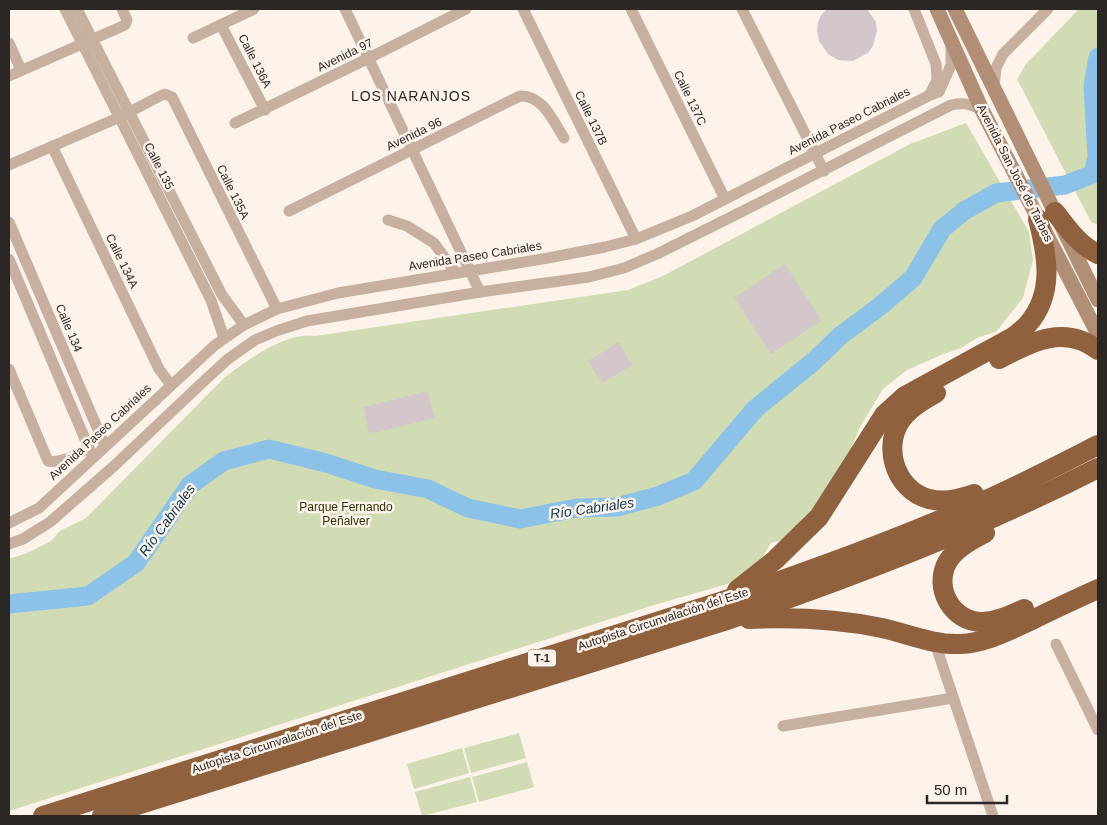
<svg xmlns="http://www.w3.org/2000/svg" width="1107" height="825" viewBox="0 0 1107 825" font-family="Arial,sans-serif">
<rect width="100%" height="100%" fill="#fdf3eb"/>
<!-- green -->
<g fill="#d1dcb4">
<path d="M1079,9H1098V225L1091,222L1017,79L1026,64Z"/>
<path d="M966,123L1029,232L1033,260L1023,298L996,332L979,337L961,348L941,355L907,370L883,389L860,427L841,473L791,538L771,543L753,573L734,582L651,606L9,811V559L27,553L51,541L60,531L86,518L224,378C246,361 286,331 315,336L628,290L663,276L910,144Z"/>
<path d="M519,733L526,758L471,773L464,748Z"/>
<path d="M462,748L469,773L414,789L407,764Z"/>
<path d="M527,762L534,787L479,802L472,777Z"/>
<path d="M470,777L477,802L422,816L415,792Z"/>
</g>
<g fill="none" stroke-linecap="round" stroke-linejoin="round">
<!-- river -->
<path stroke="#8cc1e8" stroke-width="19" d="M9,604L88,596L136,563L190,485L224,461L269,449L326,463L375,479L428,489L468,508L520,519L577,508L617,507L658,496L694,481L755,409L813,362L840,336L879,307L913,278L942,229L964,211L996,193L1065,185L1093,174L1097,157L1093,86L1098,57"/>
</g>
<!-- building -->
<g fill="#d3c7cb">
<path d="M827,9H867L876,22L877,31L873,46L868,53L853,61L838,60L828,54L819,41L817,32L818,22L821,15Z"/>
<path d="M785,264L822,320L771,354L734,298Z"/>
<path d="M619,342L632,365L602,383L588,361Z"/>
<path d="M428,391L434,418L369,434L364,407Z"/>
</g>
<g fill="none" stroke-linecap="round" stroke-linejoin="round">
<!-- street -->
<g stroke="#c8b0a0" stroke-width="11">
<path d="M65,9L211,300L224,338"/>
<path d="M77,9L222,295L244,325"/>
<path d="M345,9L480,292"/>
<path d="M523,9L636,239"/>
<path d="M631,9L725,199"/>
<path d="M742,9L824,171"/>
<path d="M914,9L936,64L937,80L930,94"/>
<path d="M221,25L265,110"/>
<path d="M193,38L254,9"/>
<path d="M9,43L21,70"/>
<path d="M9,76L125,25L127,20L122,9"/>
<path d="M994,87L996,68L1003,54L1048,9"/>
<path d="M235,123L369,58L466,9"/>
<path d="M52,146L159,369L171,385"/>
<path d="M9,165L120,117L160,96L165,94L172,97L277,309"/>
<path d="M289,211L520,96C543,95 553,121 564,138"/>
<path d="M388,220L407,226L434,243L456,273"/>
<path d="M9,222L105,446"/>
<path d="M9,259L93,458"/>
<path d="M9,369L48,461C62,464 77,453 89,448"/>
<path d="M9,523L39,508L215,345L244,325L277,309L338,293L548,258L605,247L636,239L692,216L930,95L939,92L951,65V44"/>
<path d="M9,544L23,539L50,522L114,466L204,381L228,359L255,340L276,331L307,321L480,292L589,277L624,268L657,254L743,211L951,105C964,102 970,104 982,110"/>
<path d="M935,643L993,816"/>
<path d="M1056,644L1098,730"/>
<path d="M783,726L953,698"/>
</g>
<!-- secondary -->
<g stroke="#b18f77" stroke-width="15">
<path d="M937,9L982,110L1098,334"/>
<path d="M955,9L1098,300"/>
</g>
<!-- highway -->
<g stroke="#90613e" stroke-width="20">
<path d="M1055,212C1067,228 1080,246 1098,254"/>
<path d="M999,359C1032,342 1064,324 1098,350"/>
<path d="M936,393C925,399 913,406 905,415C880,442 894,490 929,499C944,503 959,499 974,494"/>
<path d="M985,533C972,540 956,548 948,561C932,588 953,623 983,622C998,621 1011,615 1024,609"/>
<path d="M737,590L775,560L819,517L884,415L905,396L1013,337C1018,333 1024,329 1028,324C1055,293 1047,254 1038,219"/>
<path d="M749,619C793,617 839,619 882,628C908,634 933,645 960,644C986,643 1010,630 1032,620C1054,609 1076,599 1098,589"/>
<path d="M43,816L723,601C805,572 888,543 968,508C1013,489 1055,467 1098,445"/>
<path d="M102,816L724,621C852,577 978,529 1098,468"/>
</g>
</g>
<g text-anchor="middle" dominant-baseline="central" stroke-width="5" stroke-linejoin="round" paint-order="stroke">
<!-- shield labels -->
<rect fill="#fdf3eb" stroke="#6a6460" stroke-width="1" x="528" y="649.5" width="28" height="17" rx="4"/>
<g font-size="11" font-weight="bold" fill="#2b2724">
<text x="542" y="658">T-1</text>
</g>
<!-- street labels -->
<g font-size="12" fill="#2b2724" stroke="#fdf3eb">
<text transform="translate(345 55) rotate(-26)">Avenida 97</text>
<text transform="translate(255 61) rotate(63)">Calle 136A</text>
<text transform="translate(690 98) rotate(64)">Calle 137C</text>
<text transform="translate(591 118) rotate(64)">Calle 137B</text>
<text transform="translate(849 121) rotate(-27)">Avenida Paseo Cabriales</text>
<text transform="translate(414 134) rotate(-26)">Avenida 96</text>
<text transform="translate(159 166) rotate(63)">Calle 135</text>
<text transform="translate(1015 173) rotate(63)">Avenida San José de Tarbes</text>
<text transform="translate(233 192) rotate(64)">Calle 135A</text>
<text transform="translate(475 256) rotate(-9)">Avenida Paseo Cabriales</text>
<text transform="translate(122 261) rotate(64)">Calle 134A</text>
<text transform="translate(69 328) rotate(67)">Calle 134</text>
<text transform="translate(100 432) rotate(-43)">Avenida Paseo Cabriales</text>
<text transform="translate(663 619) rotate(-18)">Autopista Circunvalación del Este</text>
<text transform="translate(277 742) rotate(-18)">Autopista Circunvalación del Este</text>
</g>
<!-- park labels -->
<g font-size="12" fill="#2c3407" stroke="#fdf3eb">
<text x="346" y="507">Parque Fernando<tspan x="346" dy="14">Peñalver</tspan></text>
</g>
<!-- neighbourhood labels -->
<g font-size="14" letter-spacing="1" fill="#2b2724" stroke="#fdf3eb">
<text x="411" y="96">LOS NARANJOS</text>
</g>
<!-- water labels -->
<g font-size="14" font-style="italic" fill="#09354f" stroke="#fdf3eb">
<text transform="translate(592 508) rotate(-8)">Río Cabriales</text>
<text transform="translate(167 520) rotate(-54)">Río Cabriales</text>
</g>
</g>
<!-- border -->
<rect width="1107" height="825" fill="none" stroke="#2b2724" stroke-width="20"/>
<!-- scale -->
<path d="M927 795v8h80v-8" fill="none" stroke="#2b2724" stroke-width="2.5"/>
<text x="934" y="795" font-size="15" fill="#2b2724" stroke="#fdf3eb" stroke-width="4" paint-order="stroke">50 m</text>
</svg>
